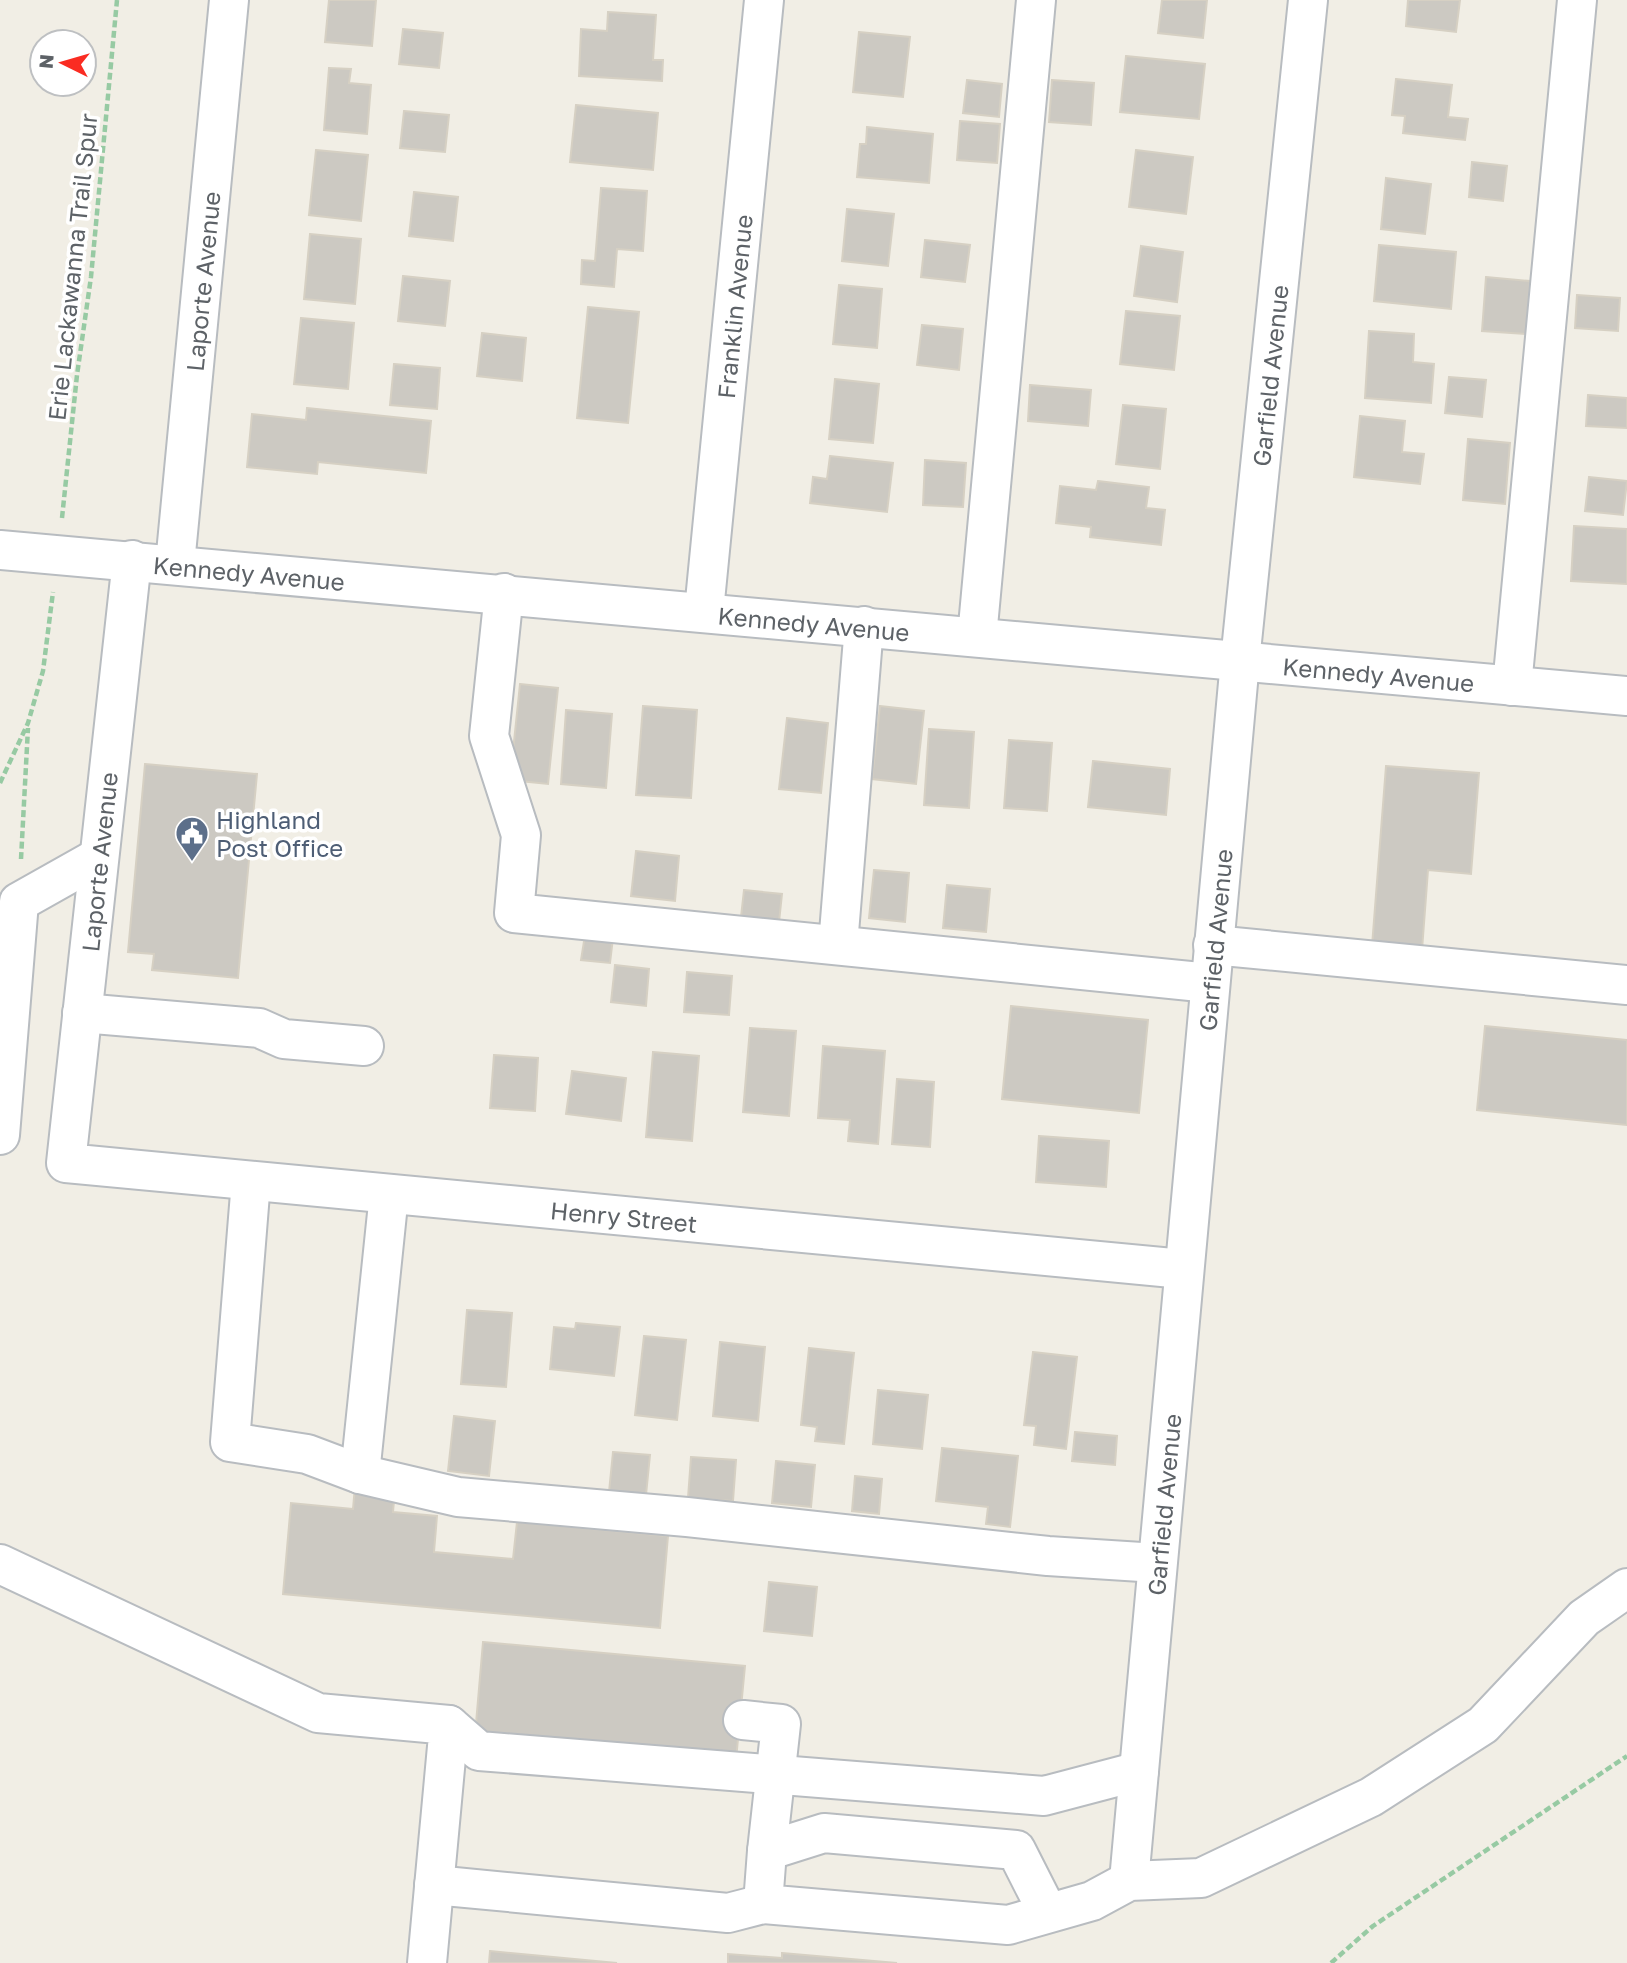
<svg xmlns="http://www.w3.org/2000/svg" width="1627" height="1963" viewBox="0 0 1627 1963" font-family="'Golos Text',sans-serif">
<rect width="100%" height="100%" fill="#f1eee5"/>
<!-- building -->
<g fill="#ccc9c2" stroke="#d6d0c3" stroke-width="2">
<path d="M329,0H376L372,46L325,42Z"/>
<path d="M1162,0H1207L1203,38L1158,33Z"/>
<path d="M1408,0H1460L1456,32L1406,26Z"/>
<path d="M608,12L656,15L653,60H663L662,81L579,76L581,29L607,31Z"/>
<path d="M403,29L443,33L439,68L399,64Z"/>
<path d="M859,32L910,37L903,97L853,92Z"/>
<path d="M1126,56L1205,64L1199,119L1120,112Z"/>
<path d="M329,68L351,69L349,83L371,85L367,134L324,130Z"/>
<path d="M1396,79L1452,85L1448,117L1468,119L1465,140L1403,133L1405,116L1392,115Z"/>
<path d="M967,80L1002,84L999,117L963,113Z"/>
<path d="M1052,80L1094,83L1091,125L1049,122Z"/>
<path d="M576,105L658,113L653,170L570,162Z"/>
<path d="M404,111L449,115L445,152L400,148Z"/>
<path d="M960,121L1000,124L997,163L957,160Z"/>
<path d="M867,127L933,134L929,183L857,177L860,144H866Z"/>
<path d="M316,150L368,155L361,221L309,215Z"/>
<path d="M1136,150L1193,157L1186,214L1129,207Z"/>
<path d="M1472,162L1507,166L1503,201L1469,197Z"/>
<path d="M1386,178L1431,184L1425,234L1381,229Z"/>
<path d="M601,188L647,191L643,251L617,249L614,287L581,284L582,260L595,261Z"/>
<path d="M414,192L458,197L453,241L409,236Z"/>
<path d="M847,209L894,214L888,266L842,261Z"/>
<path d="M310,234L361,239L355,304L304,299Z"/>
<path d="M925,240L970,245L965,282L921,277Z"/>
<path d="M1379,245L1456,252L1451,309L1374,301Z"/>
<path d="M1141,246L1183,252L1177,302L1134,296Z"/>
<path d="M403,276L450,281L445,326L398,321Z"/>
<path d="M1486,277L1530,281L1526,334L1482,331Z"/>
<path d="M839,285L882,289L877,348L833,344Z"/>
<path d="M1577,295L1620,298L1618,331L1575,328Z"/>
<path d="M588,307L639,312L628,423L577,418Z"/>
<path d="M1126,311L1180,316L1174,370L1120,364Z"/>
<path d="M301,318L354,323L348,389L294,384Z"/>
<path d="M922,325L963,329L959,370L917,365Z"/>
<path d="M1369,331L1414,334L1413,362L1434,364L1431,403L1365,398Z"/>
<path d="M482,333L526,338L522,381L477,376Z"/>
<path d="M394,364L440,368L437,409L390,405Z"/>
<path d="M1449,377L1486,380L1482,417L1445,413Z"/>
<path d="M835,379L879,384L873,443L829,439Z"/>
<path d="M1030,385L1091,390L1088,426L1028,421Z"/>
<path d="M1588,395L1627,398V428L1586,426Z"/>
<path d="M1123,405L1166,409L1160,469L1116,464Z"/>
<path d="M307,408L431,421L426,473L318,462L317,474L247,467L252,414L306,420Z"/>
<path d="M1360,416L1405,421L1402,452L1424,454L1420,484L1354,477Z"/>
<path d="M1468,439L1510,443L1505,504L1463,500Z"/>
<path d="M830,456L893,463L887,512L810,503L813,477L827,479Z"/>
<path d="M925,460L966,463L963,507L923,505Z"/>
<path d="M1589,477L1627,481L1623,515L1585,511Z"/>
<path d="M1098,481L1149,487L1146,508L1165,510L1161,545L1090,537L1091,527L1056,523L1060,486L1096,490Z"/>
<path d="M1574,526L1627,529V584L1571,581Z"/>
<path d="M520,684L558,688L548,784L510,780Z"/>
<path d="M643,706L697,710L691,798L636,795Z"/>
<path d="M880,706L924,711L916,784L872,779Z"/>
<path d="M566,710L612,714L606,788L561,784Z"/>
<path d="M787,718L828,723L821,793L779,789Z"/>
<path d="M929,729L974,732L969,808L924,805Z"/>
<path d="M1009,740L1052,743L1047,811L1004,808Z"/>
<path d="M1093,761L1170,769L1166,815L1088,807Z"/>
<path d="M145,764L257,774L238,978L152,970L154,954L128,952Z"/>
<path d="M1386,766L1479,773L1471,874L1428,870L1422,950L1372,946Z"/>
<path d="M636,851L679,856L675,901L631,896Z"/>
<path d="M874,870L909,873L905,922L869,918Z"/>
<path d="M947,885L990,889L986,932L943,928Z"/>
<path d="M744,890L782,894L779,922L741,917Z"/>
<path d="M585,935L613,938L610,963L581,960Z"/>
<path d="M615,965L649,969L646,1006L611,1002Z"/>
<path d="M687,972L732,976L729,1015L684,1012Z"/>
<path d="M1011,1006L1148,1020L1139,1113L1002,1099Z"/>
<path d="M1485,1026L1627,1040V1125L1477,1110Z"/>
<path d="M750,1028L796,1031L789,1116L743,1112Z"/>
<path d="M823,1046L885,1051L878,1144L848,1141L850,1120L818,1118Z"/>
<path d="M653,1052L699,1056L692,1141L646,1137Z"/>
<path d="M494,1055L538,1058L535,1111L490,1108Z"/>
<path d="M572,1071L626,1078L621,1121L566,1114Z"/>
<path d="M897,1079L934,1082L930,1147L892,1144Z"/>
<path d="M1039,1136L1109,1141L1106,1187L1036,1182Z"/>
<path d="M467,1310L512,1313L506,1387L461,1384Z"/>
<path d="M576,1323L620,1327L614,1376L550,1369L554,1327L575,1329Z"/>
<path d="M644,1336L686,1340L677,1420L635,1415Z"/>
<path d="M720,1342L765,1347L758,1421L713,1416Z"/>
<path d="M809,1348L854,1353L844,1444L815,1441L817,1427L801,1425Z"/>
<path d="M1033,1352L1077,1357L1066,1449L1034,1445L1036,1426L1024,1425Z"/>
<path d="M878,1390L928,1395L922,1449L873,1444Z"/>
<path d="M454,1416L495,1421L489,1476L448,1471Z"/>
<path d="M1075,1432L1117,1436L1115,1465L1072,1461Z"/>
<path d="M942,1448L1018,1456L1010,1527L986,1524L988,1507L936,1501Z"/>
<path d="M613,1452L650,1455L646,1495L609,1492Z"/>
<path d="M691,1457L736,1460L733,1501L688,1498Z"/>
<path d="M776,1461L815,1465L811,1507L772,1503Z"/>
<path d="M855,1476L882,1479L879,1514L852,1511Z"/>
<path d="M355,1486L395,1490L393,1512L437,1516L434,1552L513,1559L517,1522L668,1536L660,1628L283,1594L291,1503L353,1509Z"/>
<path d="M769,1582L817,1587L812,1636L764,1631Z"/>
<path d="M483,1642L745,1666L736,1760L475,1735Z"/>
<path d="M490,1951L617,1963H489Z"/>
<path d="M782,1953L897,1963H728V1954L782,1958Z"/>
</g>
<g fill="none" stroke-linecap="round" stroke-linejoin="round">
<defs>
<g id="minor">
<path id="s1" d="M0,550L1627,696"/>
<path id="s2" d="M132,560L66,1163L1183,1269"/>
<path id="s3" d="M175,564L229,0"/>
<path d="M504,593L489,736L521,835L514,913L1210,983"/>
<path id="s4" d="M704,611L764,0"/>
<path d="M977,637L1036,0"/>
<path d="M1512,686L1577,0"/>
<path d="M838,945L864,626"/>
<path d="M1213,945L1627,985"/>
<path d="M82,1013L259,1028L284,1039L364,1046"/>
<path d="M0,1135L19,902L99,857"/>
<path d="M251,1181L230,1442L307,1454L360,1474L458,1497L687,1517L1048,1556L1157,1563"/>
<path d="M360,1474L389,1194"/>
<path d="M0,1564L318,1713L449,1725L427,1963"/>
<path d="M743,1720L781,1724L767,1851"/>
<path d="M449,1725L479,1751L1044,1796L1139,1771"/>
<path id="s5" d="M1129,1881L1240,661L1308,0"/>
<path d="M434,1885L728,1913L763,1904"/>
<path d="M1048,1913L1016,1850L824,1833L767,1851L763,1904L1008,1925L1092,1901L1129,1881L1201,1878L1371,1797L1483,1725L1584,1618L1627,1588"/>
</g>
</defs>
<!-- minor casing -->
<use href="#minor" stroke="#b8bcc0" stroke-width="42"/>
<!-- path -->
<g stroke="#97caa3" stroke-width="4.5" stroke-dasharray="7 3.5" stroke-linecap="butt">
<path d="M62,518L77,375L91,277L117,0"/>
<path d="M0,783L28,723L43,671L53,592"/>
<path d="M21,859L28,728"/>
<path d="M1331,1963L1373,1926L1627,1756"/>
</g>
<!-- minor -->
<use href="#minor" stroke="#fff" stroke-width="38"/>
</g>
<!-- icons -->
<defs>
<symbol id="civic-pin" viewBox="-11 -11 22 30"><path d="M0 17L-7.5 6A9.5 9.5 0 1 1 7.5 6Z" fill="#5c6f8a" stroke="#fff"/><path d="M-.6-6.5H3V-4.5H.6V-3L4-1V1h2V6H-6V1h2V-1L-.6-3ZM-1.2 2.5V6h2.4V2.5Z" fill="#fff"/></symbol>
</defs>
<g fill-rule="evenodd">
<use href="#civic-pin" x="173" y="814" width="38" height="52"/>
</g>
<g text-anchor="middle" dominant-baseline="central" stroke-width="7" stroke-linejoin="round" paint-order="stroke">
<!-- street labels -->
<g font-size="24" fill="#5d6267" stroke="#fff">
<text transform="translate(72 267) rotate(-84)">Erie Lackawanna Trail Spur</text>
<text stroke="none"><textPath href="#s3" startOffset="284">Laporte Avenue</textPath></text>
<text stroke="none"><textPath href="#s4" startOffset="306">Franklin Avenue</textPath></text>
<text stroke="none"><textPath href="#s5" startOffset="1512">Garfield Avenue</textPath></text>
<text stroke="none"><textPath href="#s1" startOffset="250">Kennedy Avenue</textPath></text>
<text stroke="none"><textPath href="#s1" startOffset="817">Kennedy Avenue</textPath></text>
<text stroke="none"><textPath href="#s1" startOffset="1384">Kennedy Avenue</textPath></text>
<text transform="translate(99 862) rotate(-84)">Laporte Avenue</text>
<text stroke="none"><textPath href="#s5" startOffset="945">Garfield Avenue</textPath></text>
<text stroke="none"><textPath href="#s2" startOffset="1167">Henry Street</textPath></text>
<text stroke="none"><textPath href="#s5" startOffset="378">Garfield Avenue</textPath></text>
</g>
<!-- service labels -->
<g font-size="24" fill="#4e5e75" stroke="#fff" text-anchor="start">
<text x="216" y="819">Highland<tspan x="216" dy="28">Post Office</tspan></text>
</g>
</g>
<!-- north arrow -->
<g transform="translate(63 63) rotate(275)"><circle r="33" fill="#ffffff" stroke="#bec0c2" stroke-width="2"/>
<path d="M0-5L12 26L0 18L-12 26Z" fill="#fa2c22"/>
<text y="-10" font-size="19" font-weight="bold" text-anchor="middle" fill="#5d6267">N</text>
</g>
</svg>
